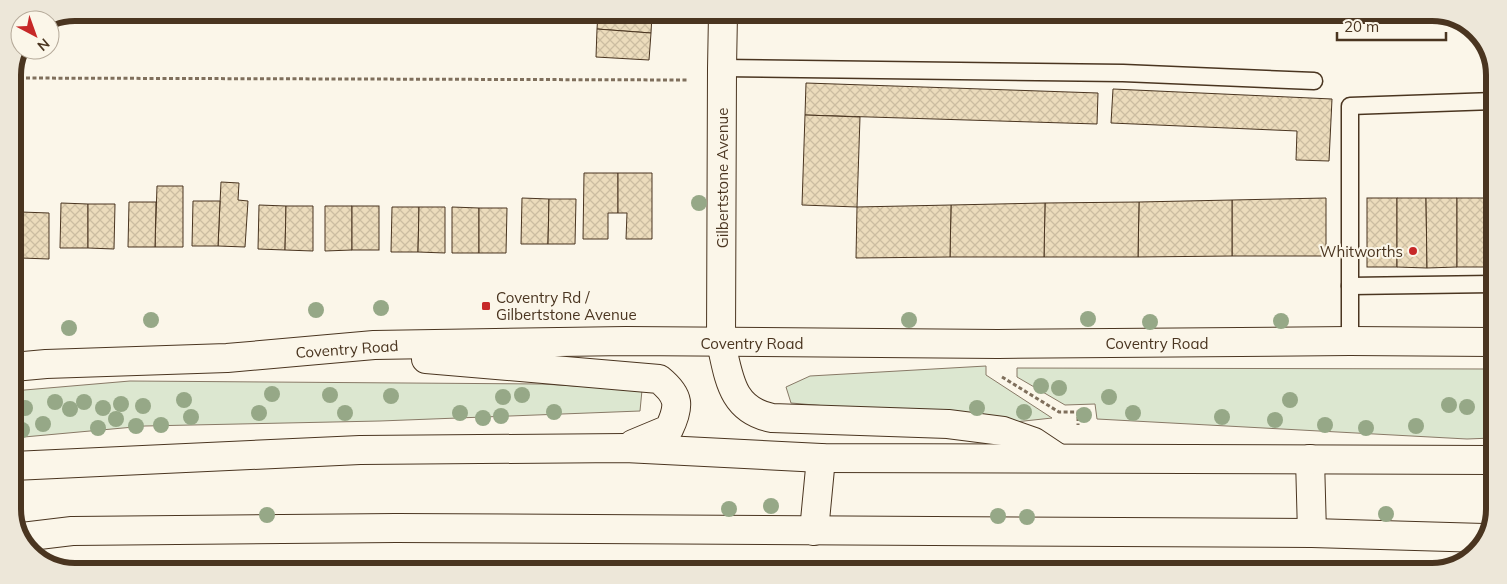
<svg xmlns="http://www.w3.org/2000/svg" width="1507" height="584" viewBox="0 0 1507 584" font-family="Mulish,sans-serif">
<defs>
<pattern id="building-cross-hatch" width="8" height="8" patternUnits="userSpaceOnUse" patternTransform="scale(1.25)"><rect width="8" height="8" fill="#ecdcbc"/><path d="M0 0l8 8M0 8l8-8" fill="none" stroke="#ccbda1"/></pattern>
</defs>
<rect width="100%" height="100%" fill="#fbf6e9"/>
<!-- green -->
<g fill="#dce7d0" stroke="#887966">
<path d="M986,366V375L1052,418L1015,422L791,403L786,387L810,376Z"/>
<path d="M1017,368L1492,369V438L1467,439L1097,419L1095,404L1065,405L1017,377Z"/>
<path d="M130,381L542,384L642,390L640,411L380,421L145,426L13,438V391Z"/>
</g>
<!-- building -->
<g fill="url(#building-cross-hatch)" stroke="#4a3520">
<path d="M598,14H652L651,33L597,29Z"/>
<path d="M597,29L651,33L649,60L596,57Z"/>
<path d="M806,83L1098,93L1097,124L805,115Z"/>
<path d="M1113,89L1332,99L1329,161L1296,160L1297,131L1111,123Z"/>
<path d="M805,115L860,117L857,207L802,205Z"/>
<path d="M584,173H618V213H608V239H583Z"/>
<path d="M618,173H652V239H626L627,213H618Z"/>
<path d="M221,182L239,183L238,200L248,201L245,247L218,246Z"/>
<path d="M157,186H183V247H155Z"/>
<path d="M522,198L549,199L548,244H521Z"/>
<path d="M1326,198V256H1232V200Z"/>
<rect x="1367" y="198" width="30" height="69"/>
<path d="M1397,198H1426L1427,268L1397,267Z"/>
<path d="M1426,198H1457V267L1427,268Z"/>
<rect x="1457" y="198" width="29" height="69"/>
<rect x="1486" y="198" width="7" height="69"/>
<path d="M549,199H576L575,244H548Z"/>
<path d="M1232,200V256L1138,257L1139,202Z"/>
<path d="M193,201H220L218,246H192Z"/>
<path d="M129,202H156L155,247H128Z"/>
<path d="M1139,202L1138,257H1044L1045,203Z"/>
<path d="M61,203L88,204V248H60Z"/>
<path d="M1045,203L1044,257H950L951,205Z"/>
<path d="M88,204H115L114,249L88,248Z"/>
<path d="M259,205L286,206L285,250L258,249Z"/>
<path d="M951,205L950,257L856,258L857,207Z"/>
<path d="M286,206H313V251L285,250Z"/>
<path d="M325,206H352V250L325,251Z"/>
<rect x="352" y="206" width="27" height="44"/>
<path d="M392,207H419L418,252H391Z"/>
<path d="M419,207H445V253L418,252Z"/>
<path d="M452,207L479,208V253H452Z"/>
<path d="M479,208H507L506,253H479Z"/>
<rect x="13" y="212" width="8" height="46"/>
<path d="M21,212L49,213V259L21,258Z"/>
<path d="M662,564L697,565V570H662Z"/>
<path d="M697,565L732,566V570H697Z"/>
<path d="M487,566L527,568V569H486Z"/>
<rect x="232" y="567" width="38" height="2"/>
<rect x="270" y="567" width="38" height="2"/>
<rect x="401" y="567" width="37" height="2"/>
<rect x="438" y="567" width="38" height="2"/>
<path d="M739,567L783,568L782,570H739Z"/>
<path d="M783,568H822V570H782Z"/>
<rect x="835" y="568" width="31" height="2"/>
<rect x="866" y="568" width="31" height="2"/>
<path d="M1071,569V571L1028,570Z"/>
<path d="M1076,569L1116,570V571H1076Z"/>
<rect x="1116" y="570" width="31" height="1"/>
</g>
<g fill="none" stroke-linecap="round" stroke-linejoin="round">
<defs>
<g id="lane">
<path d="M722,68L1123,73L1314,81"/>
<path d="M1350,286L1493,284"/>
<path d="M1350,341V106L1494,101"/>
</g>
<g id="street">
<path d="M721,343L722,68L723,14"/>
<path d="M1310,459L1312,533"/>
<path d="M814,531L821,458"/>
<path d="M22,537L72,531L396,528L1312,533L1484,538"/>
</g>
<g id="highway">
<path d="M721,343C729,377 731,410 772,418L948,424L1003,431L1034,442L1058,458"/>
<path d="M426,359L659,379C680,396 680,406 669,429L633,444"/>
<path d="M13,367L46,364L227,358L374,345L626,341L998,344L1350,341L1492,342"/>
<path d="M13,466L360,450L625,448L821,458L1492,460"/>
</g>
</defs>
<!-- lane casing -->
<use href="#lane" stroke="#4a3520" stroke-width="19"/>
<!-- street casing -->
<use href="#street" stroke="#4a3520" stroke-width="30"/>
<!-- highway casing -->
<use href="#highway" stroke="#4a3520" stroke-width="30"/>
<!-- path -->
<g stroke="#7f6f5c" stroke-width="3" stroke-dasharray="4 2.5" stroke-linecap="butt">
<path d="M13,78L689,80"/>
<path d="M1002,377L1059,412H1078V425"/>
</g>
<!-- lane -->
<use href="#lane" stroke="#fbf6e9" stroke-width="16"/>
<!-- street -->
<use href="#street" stroke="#fbf6e9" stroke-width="28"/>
<!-- highway -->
<use href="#highway" stroke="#fbf6e9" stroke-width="28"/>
</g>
<!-- trees -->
<g fill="#96a887">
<circle cx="699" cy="203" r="8"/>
<circle cx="381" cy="308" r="8"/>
<circle cx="316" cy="310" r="8"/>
<circle cx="1088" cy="319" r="8"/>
<circle cx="151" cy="320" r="8"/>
<circle cx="909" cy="320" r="8"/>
<circle cx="1281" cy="321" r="8"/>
<circle cx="1150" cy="322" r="8"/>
<circle cx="69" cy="328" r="8"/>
<circle cx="1041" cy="386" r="8"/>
<circle cx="1059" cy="388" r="8"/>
<circle cx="272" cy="394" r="8"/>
<circle cx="330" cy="395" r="8"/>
<circle cx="522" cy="395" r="8"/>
<circle cx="391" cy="396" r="8"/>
<circle cx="503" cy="397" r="8"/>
<circle cx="1109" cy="397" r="8"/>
<circle cx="184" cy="400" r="8"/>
<circle cx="1290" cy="400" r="8"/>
<circle cx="55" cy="402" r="8"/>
<circle cx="84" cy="402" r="8"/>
<circle cx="121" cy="404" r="8"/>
<circle cx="1449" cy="405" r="8"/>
<circle cx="143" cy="406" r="8"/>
<circle cx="1467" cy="407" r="8"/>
<circle cx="25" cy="408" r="8"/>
<circle cx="103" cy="408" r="8"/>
<circle cx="977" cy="408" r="8"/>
<circle cx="70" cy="409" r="8"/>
<circle cx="554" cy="412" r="8"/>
<circle cx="1024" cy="412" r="8"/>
<circle cx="259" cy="413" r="8"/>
<circle cx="345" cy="413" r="8"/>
<circle cx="460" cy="413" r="8"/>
<circle cx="1133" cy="413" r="8"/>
<circle cx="1084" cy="415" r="8"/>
<circle cx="501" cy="416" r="8"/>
<circle cx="191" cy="417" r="8"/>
<circle cx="1222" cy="417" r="8"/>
<circle cx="483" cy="418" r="8"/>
<circle cx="116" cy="419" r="8"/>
<circle cx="1275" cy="420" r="8"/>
<circle cx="43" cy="424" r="8"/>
<circle cx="161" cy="425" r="8"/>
<circle cx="1325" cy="425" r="8"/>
<circle cx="136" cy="426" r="8"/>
<circle cx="1416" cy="426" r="8"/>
<circle cx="98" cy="428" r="8"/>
<circle cx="1366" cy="428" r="8"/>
<circle cx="22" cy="430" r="8"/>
<circle cx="771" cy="506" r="8"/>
<circle cx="729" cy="509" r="8"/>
<circle cx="1386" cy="514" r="8"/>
<circle cx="267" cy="515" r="8"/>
<circle cx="998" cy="516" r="8"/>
<circle cx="1027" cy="517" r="8"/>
</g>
<!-- markers -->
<g fill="#c62828" stroke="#fbf6e9" stroke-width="2">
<circle cx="1413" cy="251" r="5"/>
<rect x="481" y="301" width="10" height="10" rx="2.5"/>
</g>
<g text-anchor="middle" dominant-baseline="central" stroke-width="4" stroke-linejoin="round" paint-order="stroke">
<!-- street labels -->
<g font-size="15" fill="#4a3520" stroke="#fbf6e9">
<text transform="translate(722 178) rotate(-90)">Gilbertstone Avenue</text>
<text x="752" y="343">Coventry Road</text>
<text x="1157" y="343">Coventry Road</text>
<text transform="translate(347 349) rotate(-4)">Coventry Road</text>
</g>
<!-- poi labels -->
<g font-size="15" fill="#4a3520" stroke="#fbf6e9" text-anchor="end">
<text x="1403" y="251">Whitworths</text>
<text x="496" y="297" text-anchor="start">Coventry Rd /<tspan x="496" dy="17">Gilbertstone Avenue</tspan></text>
</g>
</g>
<!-- crop -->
<path d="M0 0H1507V584H0ZM75 21H1432A54 54 0 0 1 1486 75V509A54 54 0 0 1 1432 563H75A54 54 0 0 1 21 509V75A54 54 0 0 1 75 21Z" fill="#ede7d9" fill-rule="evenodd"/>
<path fill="none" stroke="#4a3520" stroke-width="6" d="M75 21H1432A54 54 0 0 1 1486 75V509A54 54 0 0 1 1432 563H75A54 54 0 0 1 21 509V75A54 54 0 0 1 75 21Z"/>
<!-- north arrow -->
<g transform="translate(35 35) rotate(139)"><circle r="24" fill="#fbf6e9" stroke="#b4a999"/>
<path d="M0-4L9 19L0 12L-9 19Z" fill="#c62828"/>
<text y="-8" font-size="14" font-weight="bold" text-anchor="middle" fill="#4a3520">N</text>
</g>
<!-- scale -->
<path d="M1337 32v8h109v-8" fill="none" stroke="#4a3520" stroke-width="2.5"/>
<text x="1344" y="32" font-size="15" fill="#4a3520" stroke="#fbf6e9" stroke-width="4" paint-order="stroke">20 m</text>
</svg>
